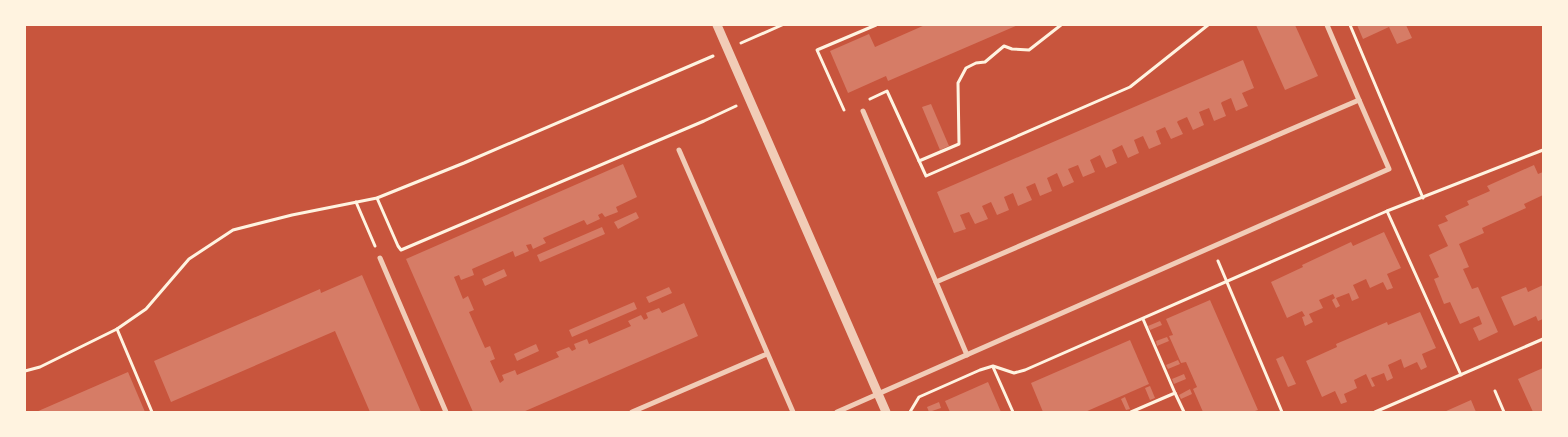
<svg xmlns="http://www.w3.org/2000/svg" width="1568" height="437" viewBox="0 0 1568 437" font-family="'IBM Plex Sans',sans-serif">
<rect width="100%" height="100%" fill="#c8553d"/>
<!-- building -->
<g fill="#d67c66">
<path d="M925,25H1018L888,81L886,76L848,93L830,51L869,34L875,47Z"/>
<path d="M1256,25H1295L1318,76L1285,90Z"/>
<path d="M1357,25H1406L1412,38L1397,44L1389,27L1363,39Z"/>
<path d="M1243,60L1254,88L1242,93L1248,106L1236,111L1231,98L1222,102L1221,103L1226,116L1214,121L1209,108L1199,112L1204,125L1193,130L1187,117L1178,121L1177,122L1183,134L1171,139L1165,127L1156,131L1161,144L1149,149L1143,136L1134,140L1139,153L1128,158L1122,145L1112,150L1117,163L1106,168L1100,155L1090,160L1095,172L1083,177L1078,165L1068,169L1074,182L1063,187L1057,173L1047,178L1052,191L1040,196L1035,183L1026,187L1032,200L1018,206L1013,193L1004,197L1009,210L997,215L991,202L982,206L988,219L975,224L969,212L960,215L966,229L954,233L937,192Z"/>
<path d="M931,104L949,146L940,150L922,107Z"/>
<path d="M623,164L637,197L616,207L618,212L605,217L602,213L598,215L600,219L587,225L584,220L543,238L546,243L533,249L531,244L526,245L529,251L515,257L513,251L472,269L474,275L461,280L459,275L454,277L463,299L468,296L474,310L469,312L485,348L490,346L495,359L490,361L500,383L504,380L502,375L515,370L517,375L559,357L556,352L569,347L572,351L576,349L574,344L587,339L589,344L631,326L628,321L641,315L644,320L648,318L646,313L659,308L662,313L684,303L698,336L523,412H473L406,259Z"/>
<path d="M1534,165L1538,174L1543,172V195L1524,204L1526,208L1482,228L1484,233L1459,244L1469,267L1463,269L1472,289L1478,287L1498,332L1479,341L1473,328L1482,324L1479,316L1460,324L1450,302L1444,304L1434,279L1439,277L1429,255L1448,246L1438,225L1448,221L1445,216L1469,205L1467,201L1490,191L1487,186Z"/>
<path d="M636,212L639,218L618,229L614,222Z"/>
<path d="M602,227L605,234L540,262L537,255Z"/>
<path d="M1384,232L1401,268L1387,274L1393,288L1387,290L1383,282L1370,288L1366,279L1353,285L1359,298L1352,301L1349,293L1336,298L1340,306L1336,308L1332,300L1335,298L1333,294L1319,300L1323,308L1309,314L1313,322L1305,326L1302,317L1305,316L1302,311L1287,318L1271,282L1303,267L1302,265L1351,242L1353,246Z"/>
<path d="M504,269L507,276L485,286L482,279Z"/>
<path d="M362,275L421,412H370L335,331L171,402L154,361L320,289L321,293Z"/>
<path d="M1543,285V319L1538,321L1536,316L1514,326L1501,297L1526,287L1528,292Z"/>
<path d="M669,287L672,293L649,303L646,297Z"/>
<path d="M1210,300L1258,410L1252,412H1203L1193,389L1197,387L1186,362L1181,363L1169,336L1173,335L1166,319Z"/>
<path d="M634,302L637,309L572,337L569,330Z"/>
<path d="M1420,312L1436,348L1422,354L1427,367L1421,370L1417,362L1404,368L1401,359L1388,365L1393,378L1387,381L1384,373L1371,378L1375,386L1372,387L1366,374L1354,380L1357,388L1344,394L1347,402L1341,404L1335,391L1322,397L1306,361L1337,347L1336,344L1387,322L1388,325Z"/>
<path d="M1160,321L1162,325L1150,330L1148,326Z"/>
<path d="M1167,337L1169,341L1157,346L1156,341Z"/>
<path d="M1130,340L1149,384L1085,412H1043L1031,383Z"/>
<path d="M536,344L539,351L517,361L514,354Z"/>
<path d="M1283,356L1296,384L1288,387L1276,359Z"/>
<path d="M1178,360L1180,364L1168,369L1166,365Z"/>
<path d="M1543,368V412H1533L1518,379Z"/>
<path d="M128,372L145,412H36Z"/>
<path d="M1184,374L1186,379L1174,384L1172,379Z"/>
<path d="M988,382L1001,412H950L945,401Z"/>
<path d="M1150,386L1155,398L1150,400L1145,388Z"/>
<path d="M1190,389L1192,394L1181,399L1179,395Z"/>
<path d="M1125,397L1130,409L1126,410L1121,399Z"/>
<path d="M1471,400L1476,412H1444Z"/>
<path d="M939,402L941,408L929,412L927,407Z"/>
</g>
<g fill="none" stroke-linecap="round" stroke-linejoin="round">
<!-- path -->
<g stroke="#fff3e0" stroke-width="3">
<path d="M1350,25L1423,198"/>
<path d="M741,43L782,25"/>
<path d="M870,99L887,91L926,176L1130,87L1208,25"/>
<path d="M844,110L817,50L876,25"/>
<path d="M919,161L959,144L958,83L966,68L976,63L985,62L1004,46L1012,49L1029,50L1061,25"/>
<path d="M377,198L398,246L401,250L704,121L736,106"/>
<path d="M356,202L375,246"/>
<path d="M1387,211L1461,375"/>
<path d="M1218,261L1282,412"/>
<path d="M117,329L152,412"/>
<path d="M993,367L1013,412"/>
<path d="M25,371L40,367L117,329L146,309L189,259L233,230L292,215L377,198L464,163L713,56"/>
<path d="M1495,391L1504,412"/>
<path d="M1175,393L1184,412"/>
<path d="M910,412L919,397L980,370L993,366L1014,373L1025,370L1387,211L1543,150"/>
<path d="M1131,412L1175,393L1143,319"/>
<path d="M1375,412L1543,339"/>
</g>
<!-- minor -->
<g stroke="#f1ccb7" stroke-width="5">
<path d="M863,111L936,282"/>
<path d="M679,150L793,412"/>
<path d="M380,258L446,412"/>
<path d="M967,355L936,282L1359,100L1327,25"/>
<path d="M632,412L767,354"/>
<path d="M837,412L1389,169L1359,100"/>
</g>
<!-- tertiary -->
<path stroke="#f1ccb7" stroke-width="9" d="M717,25L886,412"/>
</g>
<!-- border -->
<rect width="1568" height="437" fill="none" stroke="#fff3e0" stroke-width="52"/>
</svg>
